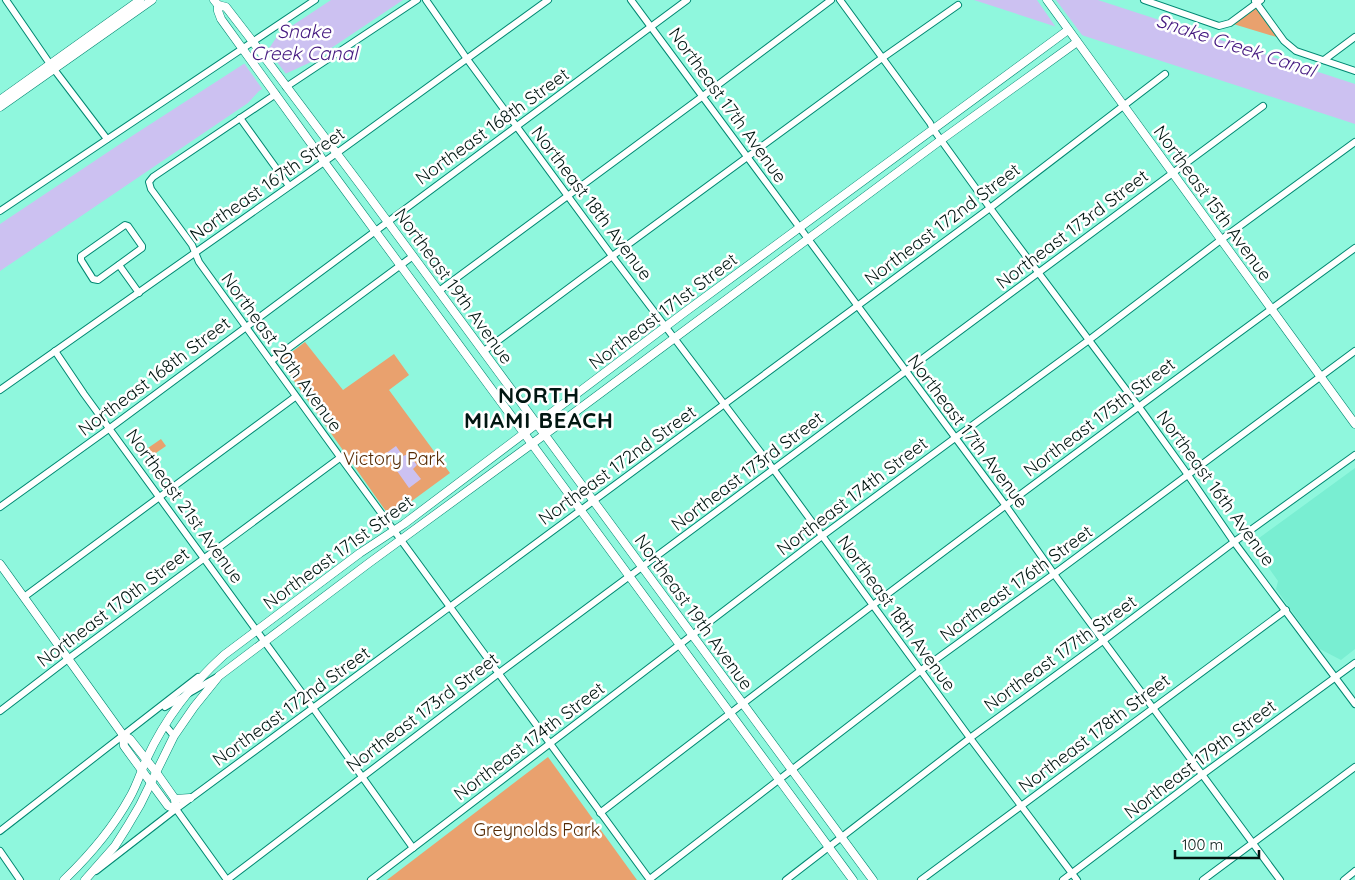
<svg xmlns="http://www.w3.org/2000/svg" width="1355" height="880" viewBox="0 0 1355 880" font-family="Quicksand,sans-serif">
<rect width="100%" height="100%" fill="#8ff7dd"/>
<!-- built -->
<path fill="#79eed2" d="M1355,468V649L1341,660L1318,648L1276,589L1278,581L1254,547L1255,541Z"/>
<!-- green -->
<g fill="#e9a16e">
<path d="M1256,3L1283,39L1230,23Z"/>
<path d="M305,342L343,390L394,354L409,375L389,390L450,473L390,517L280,361Z"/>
<path d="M161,439L166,446L153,455L148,448Z"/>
<path d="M548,757L637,880H387Z"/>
</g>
<!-- water -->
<g fill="#ccc1f1">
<path d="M331,0H403L309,63L285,74L259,91L248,103L0,271V224L132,136L270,47L278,35Z"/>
<path d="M974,0H1098L1355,84V124Z"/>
<path d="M396,446L403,456L408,454L417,465L413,469L421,479L409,488L385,454Z"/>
<path d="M432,453L436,458V463L432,468L428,466L426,467L424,465L426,463L423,455Z"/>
</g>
<!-- pier -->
<g fill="#8ff7dd">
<path d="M1037,0H1056L1085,39L1056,30L1055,26Z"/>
<path d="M266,47L286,74L263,90L244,63Z"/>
</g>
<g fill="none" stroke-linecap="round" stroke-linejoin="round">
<defs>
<g id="minor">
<path d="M6,0L50,64L107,139"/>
<path d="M426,0L467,59L612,256L774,470L970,738L1077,880"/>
<path d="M631,0L1006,506L1054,574L1280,880"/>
<path d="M840,0L930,123L933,129L990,208L1139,407L1188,475L1234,542L1355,704"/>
<path d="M1144,0L1219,26L1230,23L1261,0"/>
<path d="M1255,1L1284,41L1296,51L1355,71"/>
<path d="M1324,60L1355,37"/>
<path d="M286,87L417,0"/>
<path d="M276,94L153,177L149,182L151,189L192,245L199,262C348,469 499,675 650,880"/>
<path d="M240,118L289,186"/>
<path d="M0,211L315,0"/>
<path d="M125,225L128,226L142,246V248L98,280L93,279L81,260V256Z"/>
<path d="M119,265L139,293"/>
<path d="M439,291L703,96L831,0"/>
<path d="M55,351L84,394L313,708L413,848"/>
<path d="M484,351L581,279L878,61L958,5"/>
<path d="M271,361L413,256"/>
<path d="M0,390L341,150L548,0"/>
<path d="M0,507L110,428L687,0"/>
<path d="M24,597L295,397"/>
<path d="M165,707L217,677"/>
<path d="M0,711L68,659L341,457"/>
<path d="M165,725L174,736"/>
<path d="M176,809L227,880L499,673L1263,106"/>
<path d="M600,813C849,621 1101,433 1355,248"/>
<path d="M0,831L198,677"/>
<path d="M0,851L20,880"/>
<path d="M96,871L176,809L990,208L1165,74"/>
<path d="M650,879L920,671L1054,574L1355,351"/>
<path d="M371,880L822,536L955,438L1089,340L1222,239L1355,142"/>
<path d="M786,880L970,738L1104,640L1234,542L1355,455"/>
<path d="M921,880L1286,610"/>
<path d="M1063,880L1203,774L1355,663"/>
<path d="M1203,880L1355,767"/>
<path d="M1344,880L1355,871"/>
</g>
<g id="tertiary">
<path d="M214,0L218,5V11L221,19L328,167L853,880"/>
<path d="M1047,0L1355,424"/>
<path d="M218,5L226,7L250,38L365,191L873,880"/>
<path d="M0,100L140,0"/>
<path d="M0,107L152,0"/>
<path d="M0,564L123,735L130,739L156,772L175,799L176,809L168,806L124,746L123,735"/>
<path d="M175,799L190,798"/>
<path d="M64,880C90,855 113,828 130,797C137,785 141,771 147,758C165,719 192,684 224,655L360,553L404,524L685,312L1068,30"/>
<path d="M85,880L115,846L127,827L140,805L174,736L194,707L219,676L369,563L555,427L941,140L1077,42"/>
</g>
</defs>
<!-- minor casing -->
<use href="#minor" stroke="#018872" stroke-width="8"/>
<!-- tertiary casing -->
<use href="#tertiary" stroke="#018872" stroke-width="9"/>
<!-- minor -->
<use href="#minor" stroke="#fff" stroke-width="6"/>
<!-- tertiary -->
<use href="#tertiary" stroke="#fff" stroke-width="8"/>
</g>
<g text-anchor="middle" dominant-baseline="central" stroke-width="5" stroke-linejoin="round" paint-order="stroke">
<!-- street labels -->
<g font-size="18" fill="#011611" stroke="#fff">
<text transform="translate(728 105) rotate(54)">Northeast 17th Avenue</text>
<text transform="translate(492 126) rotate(-36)">Northeast 168th Street</text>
<text transform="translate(267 184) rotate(-35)">Northeast 167th Street</text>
<text transform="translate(592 203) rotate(53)">Northeast 18th Avenue</text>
<text transform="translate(1213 203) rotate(54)">Northeast 15th Avenue</text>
<text transform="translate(942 224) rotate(-37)">Northeast 172nd Street</text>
<text transform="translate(1072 229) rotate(-37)">Northeast 173rd Street</text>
<text transform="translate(454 286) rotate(54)">Northeast 19th Avenue</text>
<text transform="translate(663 311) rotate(-37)">Northeast 171st Street</text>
<text transform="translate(282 352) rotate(54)">Northeast 20th Avenue</text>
<text transform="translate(154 376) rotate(-37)">Northeast 168th Street</text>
<text transform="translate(1099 417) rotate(-37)">Northeast 175th Street</text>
<text transform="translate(968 431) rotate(53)">Northeast 17th Avenue</text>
<text transform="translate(617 465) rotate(-36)">Northeast 172nd Street</text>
<text transform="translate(747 471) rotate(-37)">Northeast 173rd Street</text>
<text transform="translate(1216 488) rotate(54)">Northeast 16th Avenue</text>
<text transform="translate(852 496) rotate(-37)">Northeast 174th Street</text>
<text transform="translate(185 506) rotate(54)">Northeast 21st Avenue</text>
<text transform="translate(338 552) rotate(-36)">Northeast 171st Street</text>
<text transform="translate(1016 583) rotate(-36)">Northeast 176th Street</text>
<text transform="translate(113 607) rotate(-37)">Northeast 170th Street</text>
<text transform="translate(694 612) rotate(54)">Northeast 19th Avenue</text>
<text transform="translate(897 613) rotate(54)">Northeast 18th Avenue</text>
<text transform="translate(1060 653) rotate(-36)">Northeast 177th Street</text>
<text transform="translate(291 706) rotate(-36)">Northeast 172nd Street</text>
<text transform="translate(422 712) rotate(-37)">Northeast 173rd Street</text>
<text transform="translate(1094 733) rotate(-37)">Northeast 178th Street</text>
<text transform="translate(529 741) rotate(-37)">Northeast 174th Street</text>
<text transform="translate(1200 759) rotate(-37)">Northeast 179th Street</text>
</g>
<!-- park labels -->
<g font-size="18" fill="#552a03" stroke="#fff">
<text x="394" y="458">Victory Park</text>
<text x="537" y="829">Greynolds Park</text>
</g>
<!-- water labels -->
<g font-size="19" font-style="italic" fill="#43177f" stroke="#fff">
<text x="304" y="31">Snake<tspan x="304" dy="22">Creek Canal</tspan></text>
<text transform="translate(1236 45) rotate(18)">Snake Creek Canal</text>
</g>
<!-- district labels -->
<g font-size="22" font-weight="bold" letter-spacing="1" fill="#011611" stroke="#fff">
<text x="539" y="395">NORTH<tspan x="539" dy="25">MIAMI BEACH</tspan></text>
</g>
</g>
<!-- scale -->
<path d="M1175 850v8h84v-8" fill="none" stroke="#011611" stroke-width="2.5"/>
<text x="1182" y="850" font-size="15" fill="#011611" stroke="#ffffff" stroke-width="4" paint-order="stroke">100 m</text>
</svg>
